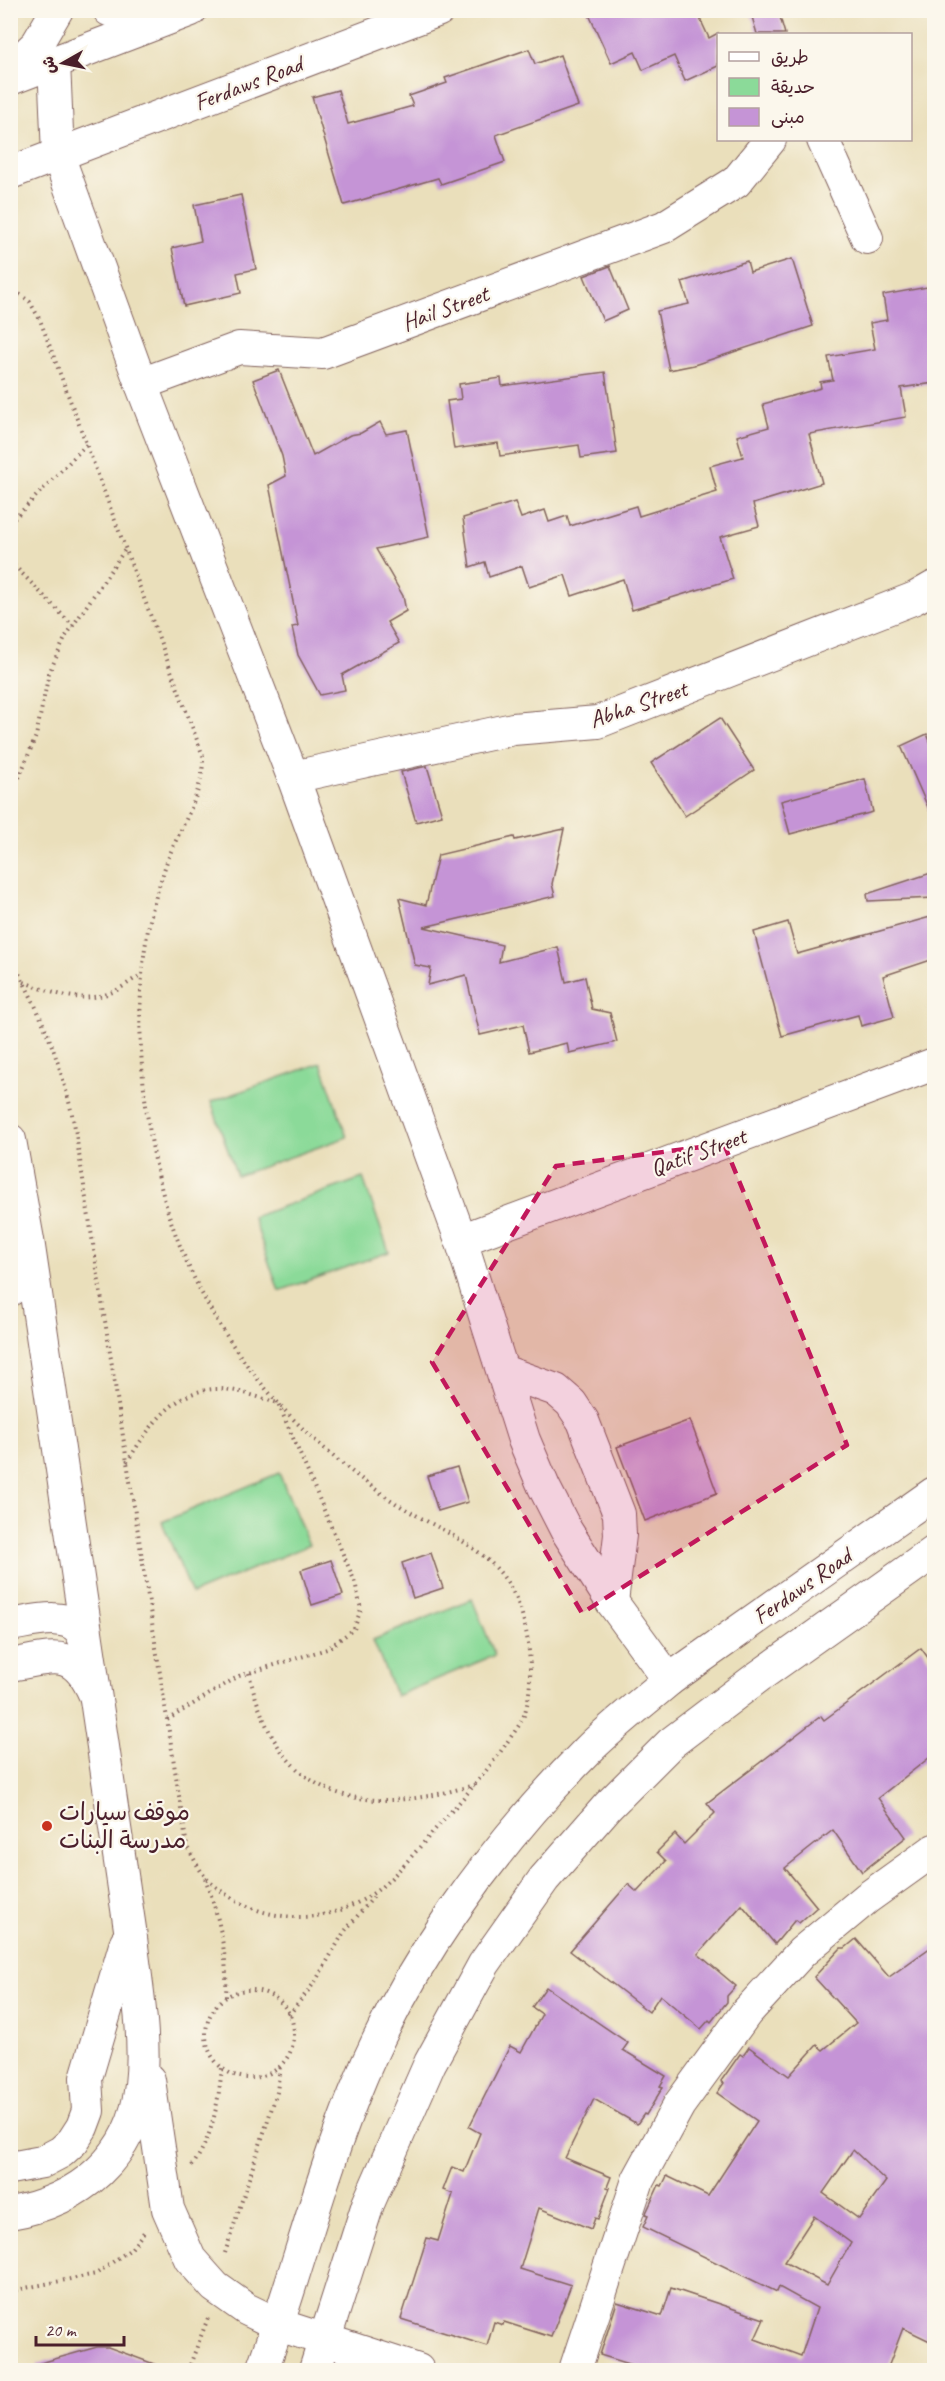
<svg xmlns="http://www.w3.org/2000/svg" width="945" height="2381" viewBox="0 0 945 2381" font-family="Caveat,'Playpen Sans Arabic',sans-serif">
<rect width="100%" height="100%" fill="#fbf7ec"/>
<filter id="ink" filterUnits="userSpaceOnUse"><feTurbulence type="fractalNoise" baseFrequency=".0167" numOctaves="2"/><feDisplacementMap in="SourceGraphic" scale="12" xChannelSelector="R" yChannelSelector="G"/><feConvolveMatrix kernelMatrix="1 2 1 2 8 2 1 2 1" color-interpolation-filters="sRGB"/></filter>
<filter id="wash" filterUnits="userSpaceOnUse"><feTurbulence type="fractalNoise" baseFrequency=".008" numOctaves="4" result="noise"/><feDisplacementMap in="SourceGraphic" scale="24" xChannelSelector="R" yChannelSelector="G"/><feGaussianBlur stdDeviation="1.35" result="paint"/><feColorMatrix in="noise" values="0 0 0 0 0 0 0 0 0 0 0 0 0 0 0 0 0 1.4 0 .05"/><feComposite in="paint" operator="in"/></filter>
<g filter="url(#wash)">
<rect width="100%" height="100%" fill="#eadfbb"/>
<!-- green -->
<g fill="#8bda99" stroke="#6a7c62" stroke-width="1.5">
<path d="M321,1063L347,1137L237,1176L211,1102Z"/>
<path d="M363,1178L389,1252L279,1291L253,1217Z"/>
<path d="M279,1473L309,1545L192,1594L162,1522Z"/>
<path d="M472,1599L495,1655L396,1696L373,1640Z"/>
</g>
<g id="blocks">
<!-- building -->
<g fill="#c594d6" fill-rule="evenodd">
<path d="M587,10H696L709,38L718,33V66L685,81L674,56L643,70L635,52L611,63Z"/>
<path d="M750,10H778L785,34H757Z"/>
<path d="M529,49L535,64L560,55L578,106L496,135L505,162L441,184L438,178L344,205L312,97L338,90L348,124L413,106L409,96L447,83L445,78Z"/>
<path d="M241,195L256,269L237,273L241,293L184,306L172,248L201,241L194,205Z"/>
<path d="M792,259L813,326L694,365L669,370L657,311L689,304L682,282L747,261L750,272Z"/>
<path d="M610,266L628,310L603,321L584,276Z"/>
<path d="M927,287L934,330V383L901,388L906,417L809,434L822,483L753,504L759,526L720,537L733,579L632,610L623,579L572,596L565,575L529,587L522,566L489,577L485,562L470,567L463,518L515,502L521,518L545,510L549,522L567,516L570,526L636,506L639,516L717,492L710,466L743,457L737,436L769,427L763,404L821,388L820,382L833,380L828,357L875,349L870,323L887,320L883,295Z"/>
<path d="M279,370L313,456L350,435L361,433L380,422L386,434L407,430L429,537L376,549L403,596L406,611L387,622L399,643L342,675L345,690L320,695L298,655L292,627L298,626L269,485L286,476L282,456L253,380Z"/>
<path d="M605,372L617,453L581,458L579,445L500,456L498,443L454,449L447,401L461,399L459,384L501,378L502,386Z"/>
<path d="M720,718L754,770L685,816L651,763Z"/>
<path d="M927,734L934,751V821L901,746Z"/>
<path d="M427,766L442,815L416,822L401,772Z"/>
<path d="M865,779L873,812L790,834L781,801Z"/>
<path d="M564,829L552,884L555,896L424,927L502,945L499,962L558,947L566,982L585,977L592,1009L610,1013L617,1042L569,1053L567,1043L529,1052L523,1025L480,1035L466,975L428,985L431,968L415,965L399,898L426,905L438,855L514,837L515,840Z"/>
<path d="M934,872V898L868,901L867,894Z"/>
<path d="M934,916V959L883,976L894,1017L861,1026L858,1015L782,1036L754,932L788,922L797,954Z"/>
<path d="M690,1420L717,1493L645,1521L617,1447Z"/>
<path d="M457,1467L468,1502L438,1511L427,1476Z"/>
<path d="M431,1553L443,1588L413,1598L402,1563Z"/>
<path d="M331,1560L343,1595L312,1605L301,1570Z"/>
<path d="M921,1648L934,1666V1754L878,1798L906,1837L862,1872L833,1830L785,1868L817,1907L799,1923L795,1920L775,1944L742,1905L698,1954L736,1986L727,1996V2002L711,2022L709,2020L701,2029L660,1995L649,2012L570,1951L628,1884L637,1892L666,1861L657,1852L675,1834L684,1844L715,1813L707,1803L821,1716L824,1720Z"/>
<path d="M856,1939L889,1977L934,1945V2343L903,2328L887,2370H649L600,2355L617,2302L662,2316L671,2288L764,2319L755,2339L801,2356L817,2308L779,2287L777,2292L643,2227L648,2216L645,2215L646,2213L659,2185L662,2186L667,2176L708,2196L757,2121L717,2093L724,2083L721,2081L740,2054L743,2056L749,2047L789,2076L817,2045L823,2050L856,2023L814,1977L841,1948H845ZM853,2150L886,2181L859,2219L823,2193ZM814,2216L851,2243L827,2285L784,2262Z"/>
<path d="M546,1987L628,2043L623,2050L666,2076L660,2086L663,2087L646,2115L644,2114L637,2124L594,2099L565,2158L611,2177L607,2187L610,2188L598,2219L595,2218L591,2229L539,2208L520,2269L571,2285L551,2337L504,2322L503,2325L494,2322L487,2346L401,2319L427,2238L438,2241L453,2194L443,2190L452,2167L464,2172L480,2133L469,2127L510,2046L521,2052L542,2014L532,2007Z"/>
<path d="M97,2347H108L165,2368V2370H38L37,2364Z"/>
</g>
</g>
</g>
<g filter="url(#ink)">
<use href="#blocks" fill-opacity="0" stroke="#82625d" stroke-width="1.5"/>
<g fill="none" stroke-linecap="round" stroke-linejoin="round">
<defs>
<g id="minor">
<path d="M109,10L130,17H160"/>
<path d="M54,62L58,155L141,384L293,777L461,1240L524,1440L544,1487L566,1530L612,1602L669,1680C642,1703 612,1726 587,1751C491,1848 404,1968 354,2095C318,2185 295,2279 262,2370"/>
<path d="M10,70L37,44L57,10"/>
<path d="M10,79L191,10"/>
<path d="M823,140L867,238"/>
<path d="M10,173L439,10"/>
<path d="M141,384L239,348L323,353L664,227L736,182L770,140"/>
<path d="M293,777L513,729L598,722L915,598L934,587"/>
<path d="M10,1140L28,1240L130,1929C135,1977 147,2036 141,2085C133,2157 80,2201 10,2213"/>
<path d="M461,1240L934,1064"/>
<path d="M10,1290L19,1241"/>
<path d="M503,1371L556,1390L571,1403L583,1421L619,1514L620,1535L612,1602"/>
<path d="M10,1625C31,1622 65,1611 80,1630C83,1635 85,1642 88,1648"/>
<path d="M10,1665C53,1658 73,1646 94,1693"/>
<path d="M669,1680L934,1493"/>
<path d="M149,2080L168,2209L190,2259L215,2287L246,2309L279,2325L418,2370"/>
<path d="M10,2168L42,2162L61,2152L73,2141L82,2127L88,2111L86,2078L126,1942"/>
<path d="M315,2370L368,2204L430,2063L484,1964L544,1879L608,1806L671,1743L758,1677L934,1552"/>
<path d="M575,2370L638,2180L679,2105L746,2013L802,1952L867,1898L934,1850"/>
</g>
</defs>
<!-- minor casing -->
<use href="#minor" stroke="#82625d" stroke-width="34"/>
<!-- path -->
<g stroke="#82625d" stroke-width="4" stroke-dasharray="1.5 4.5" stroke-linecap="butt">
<path d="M10,287L30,302L40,320L203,756C204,799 174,834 163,874C158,889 153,905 150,920C132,1003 141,1105 161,1187C185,1283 242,1374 316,1441C341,1464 368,1485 397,1504C457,1541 511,1553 526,1631C531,1657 533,1693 523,1718C519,1727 511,1736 506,1744C487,1771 467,1794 446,1817C426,1839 397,1876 375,1892C334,1921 285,1925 241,1903C228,1896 212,1886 203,1874C197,1866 193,1856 187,1847L75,1128C62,1065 42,1013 10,957"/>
<path d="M10,523L87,444"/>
<path d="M10,561L73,626"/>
<path d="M10,800L36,736L49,673L66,636L126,548"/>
<path d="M24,982C52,993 79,1004 110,993C121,989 132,980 142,974"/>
<path d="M127,1462C149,1428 173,1389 218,1389C238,1389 259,1398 278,1403L355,1582L361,1609L354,1629L327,1649L239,1676L167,1720"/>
<path d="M249,1673C269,1759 313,1808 406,1799C430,1797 452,1791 474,1785"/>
<path d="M205,1878C219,1915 228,1957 226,1997"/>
<circle cx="250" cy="2034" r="44"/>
<path d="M289,2015L315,1982L344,1932L376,1894"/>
<path d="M192,2166C213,2137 218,2103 222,2068"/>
<path d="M225,2253L277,2092L280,2066"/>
<path d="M10,2291L96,2274L131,2249L144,2232"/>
<path d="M188,2370L208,2318"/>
</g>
<!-- minor -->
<use href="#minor" stroke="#fff" stroke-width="32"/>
</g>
</g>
<!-- marked area -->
<path fill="#c2185b" fill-opacity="0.2" stroke="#c2185b" stroke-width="4.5" stroke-dasharray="12 8" stroke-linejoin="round" d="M724,1144L847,1445L582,1613L432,1362L556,1166Z"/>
<!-- markers -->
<circle fill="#c8321e" stroke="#fbf7ec" stroke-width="2" cx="47" cy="1826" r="6"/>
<g text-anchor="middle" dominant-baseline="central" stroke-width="4.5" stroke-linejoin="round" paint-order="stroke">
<!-- street labels -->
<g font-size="24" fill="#4a1f2b" stroke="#fbf7ec">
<text transform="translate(248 83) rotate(-21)">Ferdaws Road</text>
<text transform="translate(445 308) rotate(-20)">Hail Street</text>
<text transform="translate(638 704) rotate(-19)">Abha Street</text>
<text transform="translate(698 1152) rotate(-20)">Qatif Street</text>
<text transform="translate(802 1586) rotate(-35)">Ferdaws Road</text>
</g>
<!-- poi labels -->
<g font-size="24" fill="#4a1f2b" stroke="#fbf7ec" text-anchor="start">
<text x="59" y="1812">موقف سيارات<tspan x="59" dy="28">مدرسة البنات</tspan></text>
</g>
</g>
<!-- margin -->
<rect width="945" height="2381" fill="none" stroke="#fbf7ec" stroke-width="36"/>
<!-- legend -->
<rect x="717" y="33" width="195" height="108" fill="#fbf7ec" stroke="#b4a19f" stroke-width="1.5"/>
<rect x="729" y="52" width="30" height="9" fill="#ffffff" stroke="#b4a19f" stroke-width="1.5"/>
<text x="771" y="63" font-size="18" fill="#4a1f2b">طريق</text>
<rect x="729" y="78" width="30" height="18" fill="#8bda99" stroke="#b4a19f" stroke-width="1.5"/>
<text x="771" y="93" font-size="18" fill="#4a1f2b">حديقة</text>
<rect x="729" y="108" width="30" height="18" fill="#c594d6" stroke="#b4a19f" stroke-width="1.5"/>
<text x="771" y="123" font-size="18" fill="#4a1f2b">مبنى</text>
<!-- north arrow -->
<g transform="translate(63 63) rotate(261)" stroke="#fbf7ec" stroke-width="4.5" paint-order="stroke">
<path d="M0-4.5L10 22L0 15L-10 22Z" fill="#4a1f2b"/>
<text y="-9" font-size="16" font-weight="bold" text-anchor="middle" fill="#4a1f2b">ش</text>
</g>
<!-- scale -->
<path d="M36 2336v9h88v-9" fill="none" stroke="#4a1f2b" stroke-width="3"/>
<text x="45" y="2336" font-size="18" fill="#4a1f2b" stroke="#fbf7ec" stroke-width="4.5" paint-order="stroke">20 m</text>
</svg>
